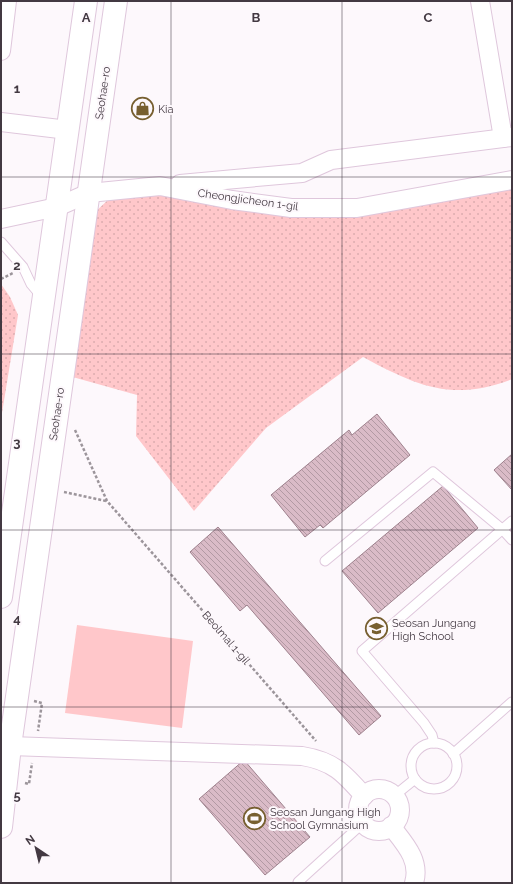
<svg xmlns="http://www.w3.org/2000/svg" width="513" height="884" viewBox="0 0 513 884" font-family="Raleway,sans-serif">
<defs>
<pattern id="park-dots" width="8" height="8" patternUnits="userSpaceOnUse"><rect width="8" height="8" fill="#ffc7ca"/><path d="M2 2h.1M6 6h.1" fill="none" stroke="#dcacaf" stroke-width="1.8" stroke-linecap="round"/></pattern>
<pattern id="building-back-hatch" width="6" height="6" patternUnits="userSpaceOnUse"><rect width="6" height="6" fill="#dabbc7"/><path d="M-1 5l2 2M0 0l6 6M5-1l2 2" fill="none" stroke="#b299a3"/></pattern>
</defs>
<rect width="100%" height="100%" fill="#fdf8fc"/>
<!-- green -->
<path fill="#ffc7ca" d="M77,625L193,641L182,728L65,713Z"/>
<!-- park -->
<g fill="url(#park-dots)">
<path d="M512,188V379L510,380C451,402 415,385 363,357L266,428L194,511L136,436L137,395L69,376L94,213L109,199L140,192L262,209Z"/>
<path d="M1,284L10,297L18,315L1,419Z"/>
</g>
<!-- building -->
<g fill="url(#building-back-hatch)" stroke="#9e818d">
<path d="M377,414L410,455L323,528L320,525L305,537L271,495L349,430L352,435Z"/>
<path d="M512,454V490L494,470Z"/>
<path d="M443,486L478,528L378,613L342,571Z"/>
<path d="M218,527L381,716L359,735L247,605L240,611L190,552Z"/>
<path d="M244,760L310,837L265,875L199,799Z"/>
</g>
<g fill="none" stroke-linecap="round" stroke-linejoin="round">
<defs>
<g id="service">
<path d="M1,242L23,267L31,284L42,297"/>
<path d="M325,561L433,472L502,529L512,540"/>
<path d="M434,743L432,735L424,723L362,651L512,521"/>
<circle cx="434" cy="766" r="23"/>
<path d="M453,754L512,702"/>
<path d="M394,796L415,779"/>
<path d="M298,882L363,823"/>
</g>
<g id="minor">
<path d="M480,1L503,138"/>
<path d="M1,51L7,1"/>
<path d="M1,122L68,130"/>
<path d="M180,184L302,173L331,160L512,137"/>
<path d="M1,219L57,207L89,193L160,186L232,200L291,208H357L512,180"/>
<path d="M10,746L302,756C333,761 344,773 364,796"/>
<circle cx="379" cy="810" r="21"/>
<path d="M391,826C404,843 421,860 414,883"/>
</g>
<g id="secondary">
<path d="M1,597L86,1"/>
<path d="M1,827L10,746L116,1"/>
</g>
</defs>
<!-- service casing -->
<use href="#service" stroke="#dfc7dc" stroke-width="11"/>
<!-- minor casing -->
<use href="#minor" stroke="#dfc7dc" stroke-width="20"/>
<!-- secondary casing -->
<use href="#secondary" stroke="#dfc7dc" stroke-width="24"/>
<!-- path -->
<g stroke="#9c959b" stroke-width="2.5" stroke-dasharray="3 2" stroke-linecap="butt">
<path d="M1,279L13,273"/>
<path d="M75,430L107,501L316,741"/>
<path d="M64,492L106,501"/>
<path d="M34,701L42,703L38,731"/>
<path d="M25,783L29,784L32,763"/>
</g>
<!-- service -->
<use href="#service" stroke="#fff" stroke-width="9"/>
<!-- minor -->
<use href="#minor" stroke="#fff" stroke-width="18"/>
<!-- secondary -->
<use href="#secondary" stroke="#fff" stroke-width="22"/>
</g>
<!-- grid -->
<path fill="none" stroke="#433942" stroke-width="1" stroke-opacity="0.55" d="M171,1V883M342,1V883M1,177H512M1,354H512M1,530H512M1,707H512"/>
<!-- icons -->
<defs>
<symbol id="shop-ring" viewBox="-11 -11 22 22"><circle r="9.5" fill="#fdf8fc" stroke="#775f30" stroke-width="1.5"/><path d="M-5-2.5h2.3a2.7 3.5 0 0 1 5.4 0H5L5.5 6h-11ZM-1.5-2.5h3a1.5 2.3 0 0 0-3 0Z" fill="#775f30"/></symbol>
<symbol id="school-ring" viewBox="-11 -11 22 22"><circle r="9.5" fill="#fdf8fc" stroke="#775f30" stroke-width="1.5"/><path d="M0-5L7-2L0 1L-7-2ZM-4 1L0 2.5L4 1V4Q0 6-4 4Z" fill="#775f30"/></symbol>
<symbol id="stadium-ring" viewBox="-11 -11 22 22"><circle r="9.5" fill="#fdf8fc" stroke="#775f30" stroke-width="1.5"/><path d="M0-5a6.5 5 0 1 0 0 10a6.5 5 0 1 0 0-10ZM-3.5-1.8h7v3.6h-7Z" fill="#775f30"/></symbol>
</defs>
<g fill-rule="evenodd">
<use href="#shop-ring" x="130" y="96" width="25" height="25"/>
<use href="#school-ring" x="364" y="616" width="25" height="25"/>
<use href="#stadium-ring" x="242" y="806" width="25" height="25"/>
</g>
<g text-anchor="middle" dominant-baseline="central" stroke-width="4" stroke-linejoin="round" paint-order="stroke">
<!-- street labels -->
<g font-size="11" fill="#433942" stroke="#fdf8fc">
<text transform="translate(103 93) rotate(-82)">Seohae-ro</text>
<text transform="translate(248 200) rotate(8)">Cheongjicheon 1-gil</text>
<text transform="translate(57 414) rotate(-82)">Seohae-ro</text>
<text transform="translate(226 638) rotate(49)">Beolmal 1-gil</text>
</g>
<!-- poi labels -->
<g font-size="11" fill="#433942" stroke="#fdf8fc" text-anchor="start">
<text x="158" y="109">Kia</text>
<text x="392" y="623">Seosan Jungang<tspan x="392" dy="13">High School</tspan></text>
<text x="270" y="812">Seosan Jungang High<tspan x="270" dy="13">School Gymnasium</tspan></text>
</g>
</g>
<g font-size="13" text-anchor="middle" font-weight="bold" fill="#433942" stroke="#fdf8fc" stroke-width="4" stroke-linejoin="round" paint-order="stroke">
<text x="86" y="22">A</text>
<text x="256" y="22">B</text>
<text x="428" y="22">C</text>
<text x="17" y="93">1</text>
<text x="17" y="270">2</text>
<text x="17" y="447">3</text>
<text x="17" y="623">4</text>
<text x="17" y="800">5</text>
</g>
<!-- border -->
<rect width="513" height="884" fill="none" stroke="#433942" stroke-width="4"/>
<!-- north arrow -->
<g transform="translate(36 848) rotate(325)" stroke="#fdf8fc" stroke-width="3" paint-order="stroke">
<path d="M0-3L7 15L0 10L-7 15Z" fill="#433942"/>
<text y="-6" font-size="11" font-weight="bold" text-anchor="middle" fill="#433942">N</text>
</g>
</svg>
